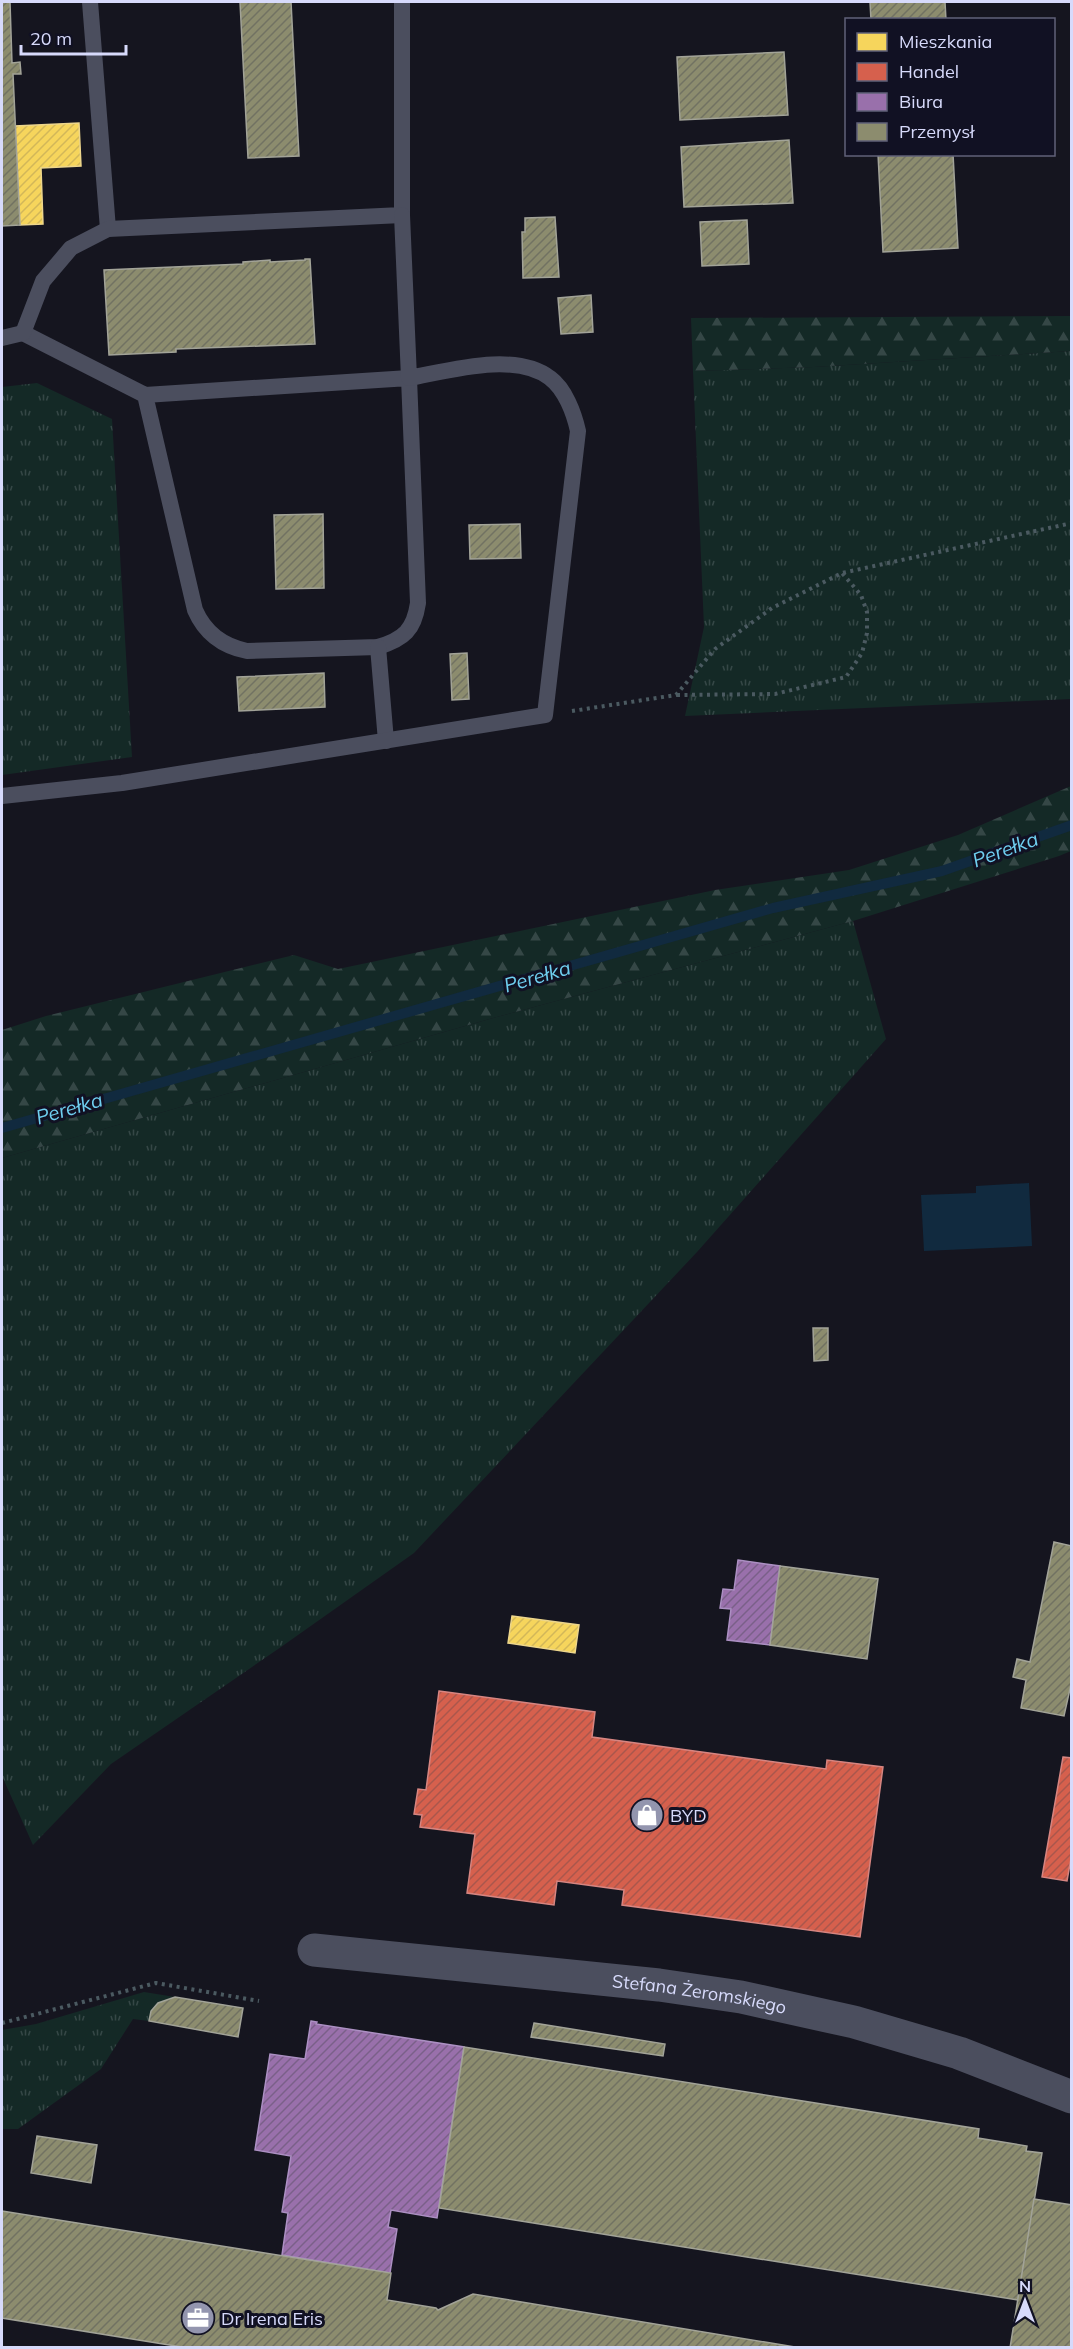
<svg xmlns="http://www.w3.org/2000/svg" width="1073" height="2349" viewBox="0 0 1073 2349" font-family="Mulish,sans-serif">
<defs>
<pattern id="grass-tufts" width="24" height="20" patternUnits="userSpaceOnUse" patternTransform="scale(1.5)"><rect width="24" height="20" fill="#142926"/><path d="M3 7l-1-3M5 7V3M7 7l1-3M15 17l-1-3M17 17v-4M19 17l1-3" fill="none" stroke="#354746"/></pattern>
<pattern id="forest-firs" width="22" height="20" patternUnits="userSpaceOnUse" patternTransform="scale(1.5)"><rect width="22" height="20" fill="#142926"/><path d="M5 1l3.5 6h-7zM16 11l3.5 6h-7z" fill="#354746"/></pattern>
<pattern id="homes-hatch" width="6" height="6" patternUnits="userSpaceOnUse" patternTransform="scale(1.5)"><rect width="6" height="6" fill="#f6d55c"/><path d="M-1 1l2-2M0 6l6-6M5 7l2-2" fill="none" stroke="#d2b759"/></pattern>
<pattern id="shops-hatch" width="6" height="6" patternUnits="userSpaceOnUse" patternTransform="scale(1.5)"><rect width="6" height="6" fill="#d6604d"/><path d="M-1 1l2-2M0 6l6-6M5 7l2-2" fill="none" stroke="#a9574c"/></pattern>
<pattern id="offices-hatch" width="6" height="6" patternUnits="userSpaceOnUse" patternTransform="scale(1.5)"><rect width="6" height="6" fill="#9970ab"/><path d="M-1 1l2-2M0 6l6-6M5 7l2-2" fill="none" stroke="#7a6089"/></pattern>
<pattern id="industry-hatch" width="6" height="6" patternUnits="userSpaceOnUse" patternTransform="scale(1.5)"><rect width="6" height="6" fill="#8c8c6e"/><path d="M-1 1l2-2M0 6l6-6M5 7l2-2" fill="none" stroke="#717262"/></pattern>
</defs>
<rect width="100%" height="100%" fill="#15151f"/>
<!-- grass -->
<g fill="url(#grass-tufts)">
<path d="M1071,351V699L685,716L704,627L693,371L814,367Z"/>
<path d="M37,383L112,419L132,757L2,775V387Z"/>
<path d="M853,921L886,1039L697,1252L414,1553L281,1647L111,1764L33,1845L2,1776V1158L493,1018Z"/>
<path d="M144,1992L175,1997C160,2001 153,2006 149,2021L133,2019L101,2069L18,2129H2V2030L36,2024Z"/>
</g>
<!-- forest -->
<g fill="url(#forest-firs)">
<path d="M1071,316V351L814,367L693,371L691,318Z"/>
<path d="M1071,786V851L1059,856L853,921L493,1018L2,1158V1030L46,1016L294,955L338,969L715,890L849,870L958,835Z"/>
</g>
<!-- water -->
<path fill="#112a3f" d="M1029,1183L1032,1246L924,1251L921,1195L976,1193V1186Z"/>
<!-- homes -->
<g fill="url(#homes-hatch)" stroke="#edd68c" stroke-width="1.5">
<path d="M79,123L81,166L41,168L43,224L20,225L15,126Z"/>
<path d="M512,1616L579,1625L575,1653L508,1643Z"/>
</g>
<!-- shops -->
<g fill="url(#shops-hatch)" stroke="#d68581" stroke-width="1.5">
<path d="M439,1691L595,1712L592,1737L826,1769L827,1760L883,1767L860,1937L622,1905L624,1890L557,1881L554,1905L467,1893L475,1834L420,1827L422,1815L414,1814L418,1789L426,1790Z"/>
<path d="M1063,1757L1072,1758V1853L1067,1881L1042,1877Z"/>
</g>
<!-- offices -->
<g fill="url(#offices-hatch)" stroke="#ac90c3" stroke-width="1.5">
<path d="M738,1560L780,1566L770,1645L727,1640L731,1609L720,1608L723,1589L734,1590Z"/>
<path d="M311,2021L317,2022L316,2024L464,2047L437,2218L391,2210L388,2227L397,2229L390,2273L282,2255L288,2213L282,2212L291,2156L255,2150L270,2054L305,2059Z"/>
</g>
<!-- industry -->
<g fill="url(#industry-hatch)" stroke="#a2a398" stroke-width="1.5">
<path d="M2,2H10L12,63L20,62L21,74H13L20,225L2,226Z"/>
<path d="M240,2H291L299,156L248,158Z"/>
<path d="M870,2H945L946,20H871Z"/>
<path d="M784,52L788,115L680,120L677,57Z"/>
<path d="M789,140L793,203L684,207L681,147Z"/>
<path d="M878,154H953L958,248L883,252Z"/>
<path d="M555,217L559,277L523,278L522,232H525V218Z"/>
<path d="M747,220L749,264L702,266L700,222Z"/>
<path d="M305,259H310L315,344L176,349V352L109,355L104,270L243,264V262L270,260V262L305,260Z"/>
<path d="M591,295L593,332L561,334L558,298Z"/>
<path d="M323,514L324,588L276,589L274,515Z"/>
<path d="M520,524L521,558L470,559L469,525Z"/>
<path d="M467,653L469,699L452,700L450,654Z"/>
<path d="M324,673L325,707L239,711L237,677Z"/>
<path d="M813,1328H828V1360L814,1361Z"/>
<path d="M1054,1542L1072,1546V1680L1064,1716L1021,1708L1026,1680L1013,1677L1017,1659L1030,1662Z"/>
<path d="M780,1566L878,1579L867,1659L770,1645Z"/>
<path d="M175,1997L243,2008L238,2037L149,2021L151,2011L158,2003Z"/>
<path d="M534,2023L665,2044L663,2056L531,2037Z"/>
<path d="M464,2047L979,2129L978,2138L1027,2146L1026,2151L1042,2153L1018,2300L439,2208Z"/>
<path d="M37,2136L97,2145L91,2183L31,2173Z"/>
<path d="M1034,2199L1072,2205V2348H1010Z"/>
<path d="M2,2211L391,2273L387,2300L436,2308L438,2310L473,2294L801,2348H188L2,2318Z"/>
</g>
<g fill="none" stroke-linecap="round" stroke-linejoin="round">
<!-- stream -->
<path stroke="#112a3f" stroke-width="10" d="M2,1128L773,908L942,871L1072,825"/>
<!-- path -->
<g stroke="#4b5a61" stroke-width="4" stroke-dasharray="3 4.5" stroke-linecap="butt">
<path d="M677,695L775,694L846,677L862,653L867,633V612L861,595L842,573"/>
<path d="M572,711L676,695L715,649L772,608L842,573L1072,523"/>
<path d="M2,2023L156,1983L259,2001"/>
</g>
<!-- lane -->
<g stroke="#4b4e5e" stroke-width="16">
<path d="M90,2L108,229"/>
<path d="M23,333L145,395L409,378L418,603C414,630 404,639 378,647L247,651C222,646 205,633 195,610L145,395"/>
<path d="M2,338L23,333L43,281L71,248L108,229L402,215V2"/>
<path d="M378,647L386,741"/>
<path d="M2,796L122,783L545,715L578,431C574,413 565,389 550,378C515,351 448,371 409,378L402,215"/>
</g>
<!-- street -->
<path stroke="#4b4e5e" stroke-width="33" id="s1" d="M314,1950L659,1985L741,1997L854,2022L959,2053L1072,2097"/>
</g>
<!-- icons -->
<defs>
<symbol id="shop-disc" viewBox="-11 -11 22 22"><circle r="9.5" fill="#9395ae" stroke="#111123"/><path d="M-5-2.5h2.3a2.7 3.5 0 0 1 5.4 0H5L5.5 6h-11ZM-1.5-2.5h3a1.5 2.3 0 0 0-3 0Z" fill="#fff"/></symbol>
<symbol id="office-disc" viewBox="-11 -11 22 22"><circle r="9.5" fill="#9395ae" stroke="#111123"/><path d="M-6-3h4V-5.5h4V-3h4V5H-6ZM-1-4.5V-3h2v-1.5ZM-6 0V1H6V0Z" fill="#fff"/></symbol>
</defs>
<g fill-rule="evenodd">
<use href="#shop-disc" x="628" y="1796" width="38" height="38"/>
<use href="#office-disc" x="179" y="2299" width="38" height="38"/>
</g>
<g text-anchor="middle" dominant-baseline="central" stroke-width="6" stroke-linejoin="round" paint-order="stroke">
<!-- poi labels -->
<g font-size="18" fill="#d7dafb" stroke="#111123" text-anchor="start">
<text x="670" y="1815">BYD</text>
<text x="221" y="2318">Dr Irena Eris</text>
</g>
<!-- street labels -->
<g font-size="18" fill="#d7dafb" stroke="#111123">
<text stroke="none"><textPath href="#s1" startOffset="388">Stefana Żeromskiego</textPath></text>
</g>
<!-- water labels -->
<g font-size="20" font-style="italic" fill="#6fcff0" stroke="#111123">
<text transform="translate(1005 849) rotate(-20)">Perełka</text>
<text transform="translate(537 976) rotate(-16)">Perełka</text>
<text transform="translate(69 1108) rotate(-16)">Perełka</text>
</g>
</g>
<!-- border -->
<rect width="1073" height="2349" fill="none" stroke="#d7dafb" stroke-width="6"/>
<!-- legend -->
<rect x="845" y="18" width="210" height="138" fill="#111123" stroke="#606179" stroke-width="1.5"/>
<rect x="857" y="33" width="30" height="18" fill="#f6d55c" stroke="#606179" stroke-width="1.5"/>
<text x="899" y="48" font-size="18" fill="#d7dafb">Mieszkania</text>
<rect x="857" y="63" width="30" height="18" fill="#d6604d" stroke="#606179" stroke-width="1.5"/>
<text x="899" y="78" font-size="18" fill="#d7dafb">Handel</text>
<rect x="857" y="93" width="30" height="18" fill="#9970ab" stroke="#606179" stroke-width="1.5"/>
<text x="899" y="108" font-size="18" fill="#d7dafb">Biura</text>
<rect x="857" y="123" width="30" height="18" fill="#8c8c6e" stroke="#606179" stroke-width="1.5"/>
<text x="899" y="138" font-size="18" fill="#d7dafb">Przemysł</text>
<!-- north arrow -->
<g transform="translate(1025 2301)" stroke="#111123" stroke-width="4.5" paint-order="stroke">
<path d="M0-4.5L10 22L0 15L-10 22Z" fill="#d7dafb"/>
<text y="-9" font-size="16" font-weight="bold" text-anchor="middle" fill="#d7dafb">N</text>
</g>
<!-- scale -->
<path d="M21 45v9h105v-9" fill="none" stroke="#d7dafb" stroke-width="3"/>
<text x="30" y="45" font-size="18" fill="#d7dafb" stroke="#111123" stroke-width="4.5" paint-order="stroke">20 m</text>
</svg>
